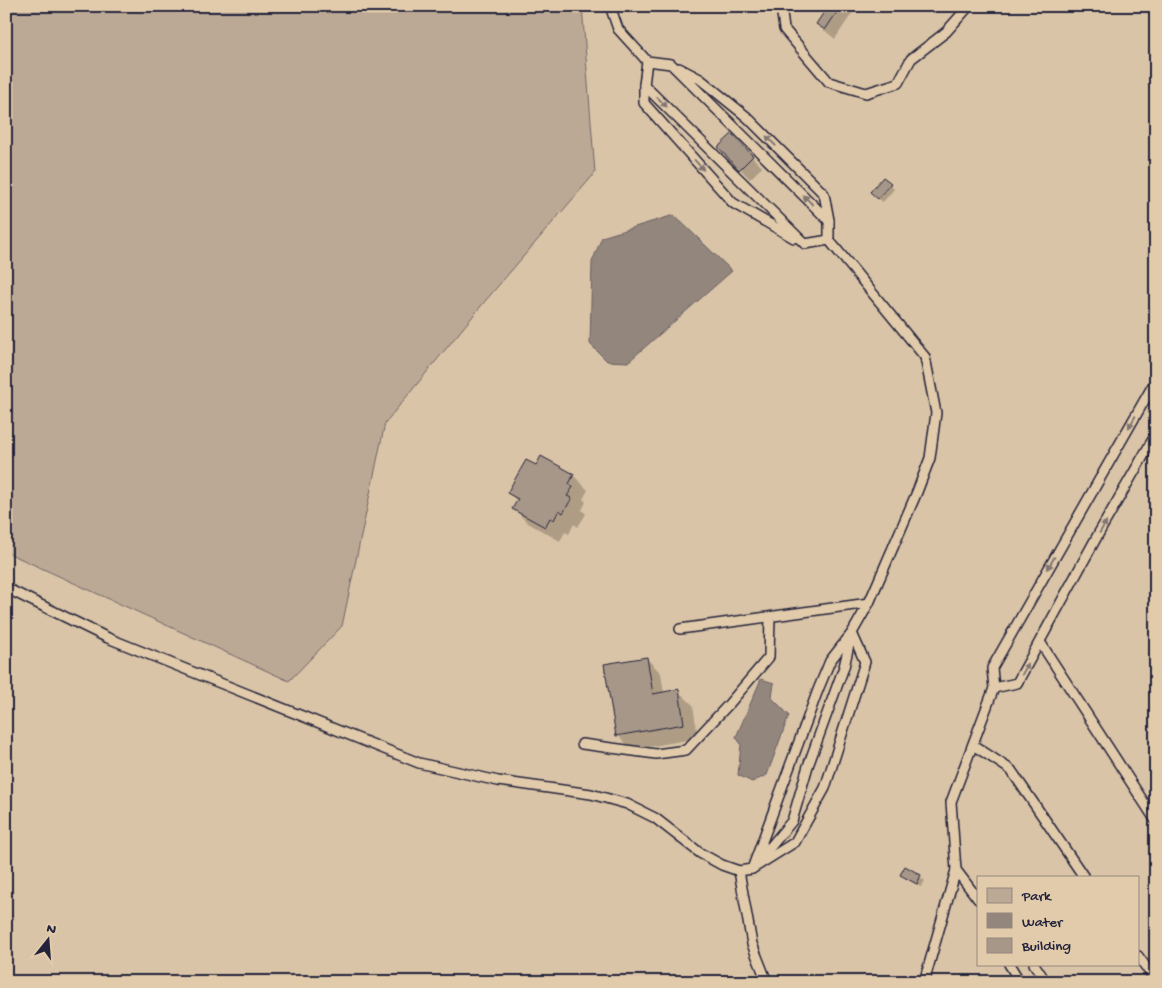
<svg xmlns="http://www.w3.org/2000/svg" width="1162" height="988" viewBox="0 0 1162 988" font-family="'Gochi Hand',sans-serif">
<rect width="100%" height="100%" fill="#dac4a7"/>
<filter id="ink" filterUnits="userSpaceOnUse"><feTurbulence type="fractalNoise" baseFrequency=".02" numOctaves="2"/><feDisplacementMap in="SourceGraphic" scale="10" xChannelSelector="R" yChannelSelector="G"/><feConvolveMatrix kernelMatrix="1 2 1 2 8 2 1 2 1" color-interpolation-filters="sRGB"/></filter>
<g filter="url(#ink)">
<!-- green -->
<path fill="#bca995" stroke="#6f6668" d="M6,6H582L595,173L486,300L385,423L342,626L289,681L6,552Z"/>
<!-- water -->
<g fill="#93867d" stroke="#665e63">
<path d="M674,215L732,271L628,362L607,361L590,344L592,262L602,237Z"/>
<path d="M761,679L774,683L772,698L789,715L767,775L752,782L738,775L741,744L736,737Z"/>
</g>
<!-- shadow -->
<g fill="#0003">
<path d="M830,6H857L835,39L817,24Z"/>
<path d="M732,136L762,167L750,179L719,147Z"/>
<path d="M890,184L894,189L883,202L876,197Z"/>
<path d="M542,457L573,475L588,490L583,499L586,502L582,510L586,514L578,527L574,524L569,534L565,532L560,541L528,523L514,509L518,502L508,493L536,467Z"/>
<path d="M646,658L661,673L664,693L678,691L693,705L698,738L632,750L618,735Z"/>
<path d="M905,867L925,881L921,887L906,879L901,874Z"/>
</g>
<!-- building -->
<g fill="#a79789" stroke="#22223b">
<path d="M828,6H841L825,30L816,24Z"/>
<path d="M732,134L753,156L739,170L718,147Z"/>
<path d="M883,177L891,183L878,199L870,192Z"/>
<path d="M541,456L574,474L569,484L573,487L567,496L572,498L563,513L559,510L554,520L550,518L545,527L512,509L518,499L507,493L526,460L536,465Z"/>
<path d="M647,657L653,694L679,689L684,724L616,736L604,664Z"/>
<path d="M905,866L921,875L917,884L900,875Z"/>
<path d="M1033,974L1038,982H1026L1024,980Z"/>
</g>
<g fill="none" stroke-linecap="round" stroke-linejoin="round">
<defs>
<g id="lane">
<path d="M781,6L784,29L829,82L866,93L898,83L911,59L946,32L969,6"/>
<path d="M647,61L644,85L805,244L829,240"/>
<path d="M679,68L700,79L747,117L824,194L829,220"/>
<path d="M644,85V103L733,203L794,238"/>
<path d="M1156,380L992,668L994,688L1017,683L1100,531L1156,434"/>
<path d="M6,588L108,638L419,763L498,781L591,794L627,804L655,818L700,853L722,865L739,871L752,869L818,690L830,661L852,633L869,603L917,492L930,458L936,413L925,357L829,240V221L671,64L647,61L618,29L610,6"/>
<path d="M680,629L869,603"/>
<path d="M1040,642L1156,821"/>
<path d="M582,744L656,754L686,750L729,704L769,657L770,617"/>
<path d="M973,745L1011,770L1084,877"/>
<path d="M757,863L792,821L808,766L844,667L851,636"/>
<path d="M752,869L795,842L825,788L865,662L852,633"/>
<path d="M739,871L752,944L767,982"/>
<path d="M978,899L956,870L951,802L994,688"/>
<path d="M1138,956L1156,981"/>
<path d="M1009,964L1020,982"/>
<path d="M1034,964L1046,982"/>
<path d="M927,982L926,975L956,870"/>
</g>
</defs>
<!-- lane casing -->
<use href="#lane" stroke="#22223b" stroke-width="12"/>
<!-- lane -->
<use href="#lane" stroke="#e2cbab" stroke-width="9"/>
</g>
<!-- one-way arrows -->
<defs><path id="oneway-solid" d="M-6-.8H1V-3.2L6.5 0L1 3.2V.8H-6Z" transform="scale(1.25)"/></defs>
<g fill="#827673">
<use href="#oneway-solid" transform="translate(662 102) rotate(45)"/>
<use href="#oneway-solid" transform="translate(771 141) rotate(-135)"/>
<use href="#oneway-solid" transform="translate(699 165) rotate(48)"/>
<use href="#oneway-solid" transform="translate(808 200) rotate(-135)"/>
<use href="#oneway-solid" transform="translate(1132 422) rotate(120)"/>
<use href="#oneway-solid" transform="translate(1103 527) rotate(-60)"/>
<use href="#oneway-solid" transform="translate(1051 563) rotate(120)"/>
<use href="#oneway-solid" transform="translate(1025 669) rotate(-62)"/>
</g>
</g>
<!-- margin -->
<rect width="1162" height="988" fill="none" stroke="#e2cbab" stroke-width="25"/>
<rect x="12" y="12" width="1137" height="963" fill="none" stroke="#22223b" stroke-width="2" filter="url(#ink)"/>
<!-- legend -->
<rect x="977" y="876" width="162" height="90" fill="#e2cbab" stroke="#95877e"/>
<rect x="987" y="888" width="25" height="15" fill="#bca995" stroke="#95877e"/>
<text x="1022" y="900" font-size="15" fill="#22223b">Park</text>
<rect x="987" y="913" width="25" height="15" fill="#93867d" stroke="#95877e"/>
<text x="1022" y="926" font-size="15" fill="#22223b">Water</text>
<rect x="987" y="938" width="25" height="15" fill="#a79789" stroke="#95877e"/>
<text x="1022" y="950" font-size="15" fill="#22223b">Building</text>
<!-- north arrow -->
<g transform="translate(48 940) rotate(17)" stroke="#e2cbab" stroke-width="4" paint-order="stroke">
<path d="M0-4L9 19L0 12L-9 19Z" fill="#22223b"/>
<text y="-8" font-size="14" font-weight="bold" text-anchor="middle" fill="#22223b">N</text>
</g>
</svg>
